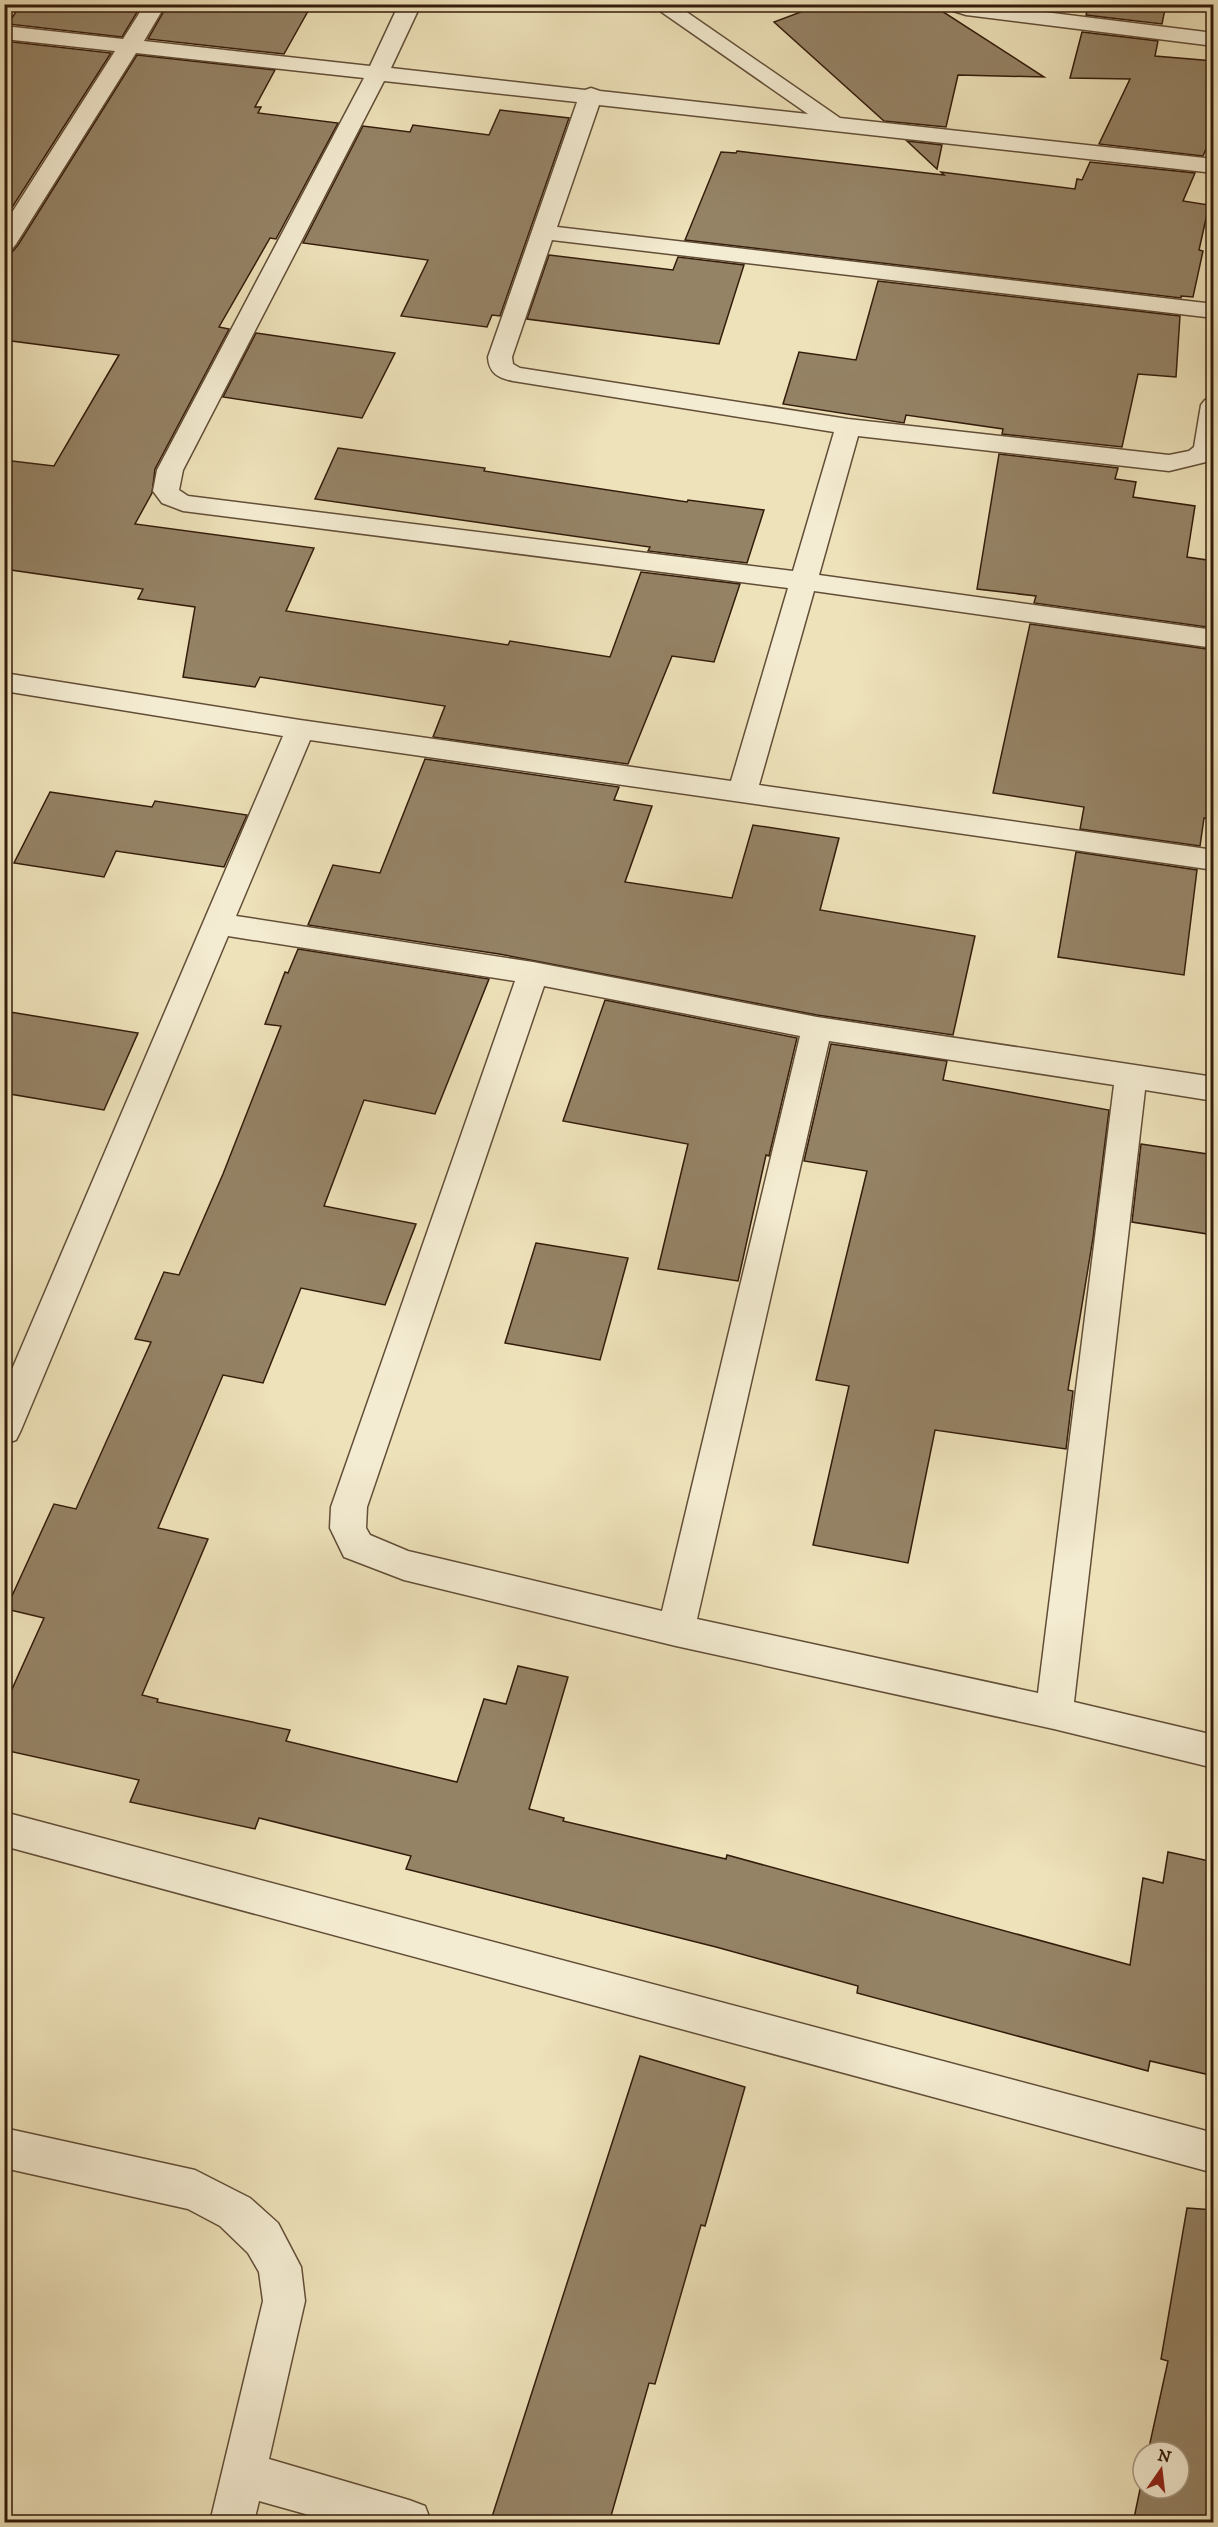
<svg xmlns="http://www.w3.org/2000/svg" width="1218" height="2527" viewBox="0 0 1218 2527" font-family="'IM FELL DW Pica',serif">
<rect width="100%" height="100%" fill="#eee2ba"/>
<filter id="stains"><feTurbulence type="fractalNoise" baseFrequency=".00333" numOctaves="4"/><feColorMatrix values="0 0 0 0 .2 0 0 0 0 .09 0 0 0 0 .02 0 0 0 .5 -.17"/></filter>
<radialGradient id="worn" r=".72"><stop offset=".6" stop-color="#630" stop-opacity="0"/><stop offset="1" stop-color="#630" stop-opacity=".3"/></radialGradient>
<!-- building -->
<g fill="#958366" stroke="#341c0b" stroke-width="1.5">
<path d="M21,4H142L122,37L8,24Z"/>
<path d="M168,4H312L284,54L148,39Z"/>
<path d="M822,4H931L1044,77L958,75L946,127L884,121L774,22Z"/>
<path d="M1089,4H1166L1162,24L1086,15Z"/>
<path d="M1082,32L1158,41L1155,56L1214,61V131L1203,156L1099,144L1130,79L1070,78Z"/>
<path d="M4,41L111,53L4,220Z"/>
<path d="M137,55L275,70L255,107H261L258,113L338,123L276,239L270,238L219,327L229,329L155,469L152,493L135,524L314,548L286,611L508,645L510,641L610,657L641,572L740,584L714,662L672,656L628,764L433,737L445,706L260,677L255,687L183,677L195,607L138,599L143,589L4,569V460L54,466L119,355L4,340V253L13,251L18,245Z"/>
<path d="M500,110L569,118L500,316L492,315L487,327L401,316L428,260L303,243L363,126L410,132L413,125L489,135Z"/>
<path d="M907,141L942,145L937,169Z"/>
<path d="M737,151L944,175L941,172L1075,189L1077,179L1082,180L1090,162L1195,173L1183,201L1209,205L1199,250L1203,251L1193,297L1181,296V298L685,240L721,152L736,153Z"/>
<path d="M549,255L673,270L678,257L744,265L719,344L527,319Z"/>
<path d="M878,281L1180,316L1176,377L1138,374L1122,447L1002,434L1003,429L906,415L904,423L783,404L799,352L856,360Z"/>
<path d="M256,333L395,353L362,418L223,397Z"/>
<path d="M338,448L485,468L484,471L687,502L688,500L764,510L747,563L648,551L650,547L315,499Z"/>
<path d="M999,454L1118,468L1115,479L1136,482L1133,497L1195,506L1187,557L1214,561V628L1034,603L1036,596L977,589Z"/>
<path d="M1030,624L1214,650V819L1204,818L1200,846L1080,829L1084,807L993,793Z"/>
<path d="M425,759L619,787L614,800L652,806L625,882L732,898L753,825L839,838L820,910L975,936L953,1035L817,1015L499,954L308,925L333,865L380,873Z"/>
<path d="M50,792L152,807L155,801L247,815L224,867L116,851L104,877L14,863Z"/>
<path d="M1076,852L1197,870L1184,975L1058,957Z"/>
<path d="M298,949L489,979L435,1114L364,1100L324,1206L416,1224L385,1305L301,1288L263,1383L223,1375L158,1528L208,1539L142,1695L158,1699L157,1702L290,1730L286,1741L457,1782L484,1699L506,1704L518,1666L568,1677L529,1809L564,1818L563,1821L726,1859L727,1855L1130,1965L1143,1878L1163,1883L1168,1852L1214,1862V2076L1150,2061L1148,2071L857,1993L858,1986L716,1947L406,1869L411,1856L259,1818L255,1829L130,1802L139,1780L4,1750V1707L44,1618L6,1609L54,1504L76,1509L151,1342L135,1339L164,1272L179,1275L223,1174L281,1026L265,1024L285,972L288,973Z"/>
<path d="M605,1000L797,1038L769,1156L766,1155L738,1281L658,1269L688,1144L563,1121Z"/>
<path d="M4,1011L138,1033L104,1110L4,1093Z"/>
<path d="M831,1044L947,1061L943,1080L1109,1110L1093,1238L1068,1390L1073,1391L1066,1449L935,1430L908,1563L813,1545L849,1386L816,1380L867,1171L804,1161Z"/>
<path d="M1141,1144L1214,1155V1235L1132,1222Z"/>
<path d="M536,1243L628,1258L600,1360L505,1343Z"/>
<path d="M640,2056L745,2087L705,2226L701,2225L655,2384L649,2383L609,2523H490Z"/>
<path d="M1187,2208L1214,2210V2523H1133L1143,2475V2488H1179V2452H1148L1168,2361L1161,2359Z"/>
</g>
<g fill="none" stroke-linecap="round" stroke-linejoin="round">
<defs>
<g id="street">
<path d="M145,4H166L144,41L370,66L399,4H421L391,68L585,90L591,88L600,91L808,114L650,4H675L840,118L1214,159V173L599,105L557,227L1214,304V318L552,240L512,357L513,364L520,368L848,419L1169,455L1189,451L1194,447L1201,405L1205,400L1214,398V457L1206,462L1169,471L858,436L819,575L1214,630V648L814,591L759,785L1214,850V870L310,740L236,916L533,962L817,1017L1214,1077V1101L1145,1090L1074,1702L1214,1735V1768L1054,1729L676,1646L404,1580L344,1557L330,1528L331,1507L515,981L228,936L21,1430L16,1440L4,1444V1388L283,736L4,691V673L300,720L731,781L788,588L183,511L162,503L153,491L157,470L364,78L136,53L16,244L12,249L4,251V225L115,51L4,39V26L123,39ZM384,81L577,102L488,357C489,373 498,378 513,381L834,432L793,571L188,496L179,490L183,470ZM544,986L800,1036L662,1611L408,1551L370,1535L366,1528L367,1507ZM829,1041L1114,1085L1038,1693L697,1619Z"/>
<path d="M945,4H979L1214,33V46L966,15L947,9Z"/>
<path d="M4,1812L1214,2133V2173L4,1846Z"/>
<path d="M4,2128L195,2170L250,2198L278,2223L301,2267L305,2301L269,2459L409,2500L425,2506L431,2522H334L259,2501L254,2522H210L263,2301L259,2272L248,2253L220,2226L188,2209L4,2168Z"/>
</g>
</defs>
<!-- street casing -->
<use href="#street" stroke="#624e37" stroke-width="3"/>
<!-- street -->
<use href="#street" fill="#f4ecd2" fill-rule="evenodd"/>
</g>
<!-- margin -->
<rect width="1218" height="2527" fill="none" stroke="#eee2ba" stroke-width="24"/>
<rect x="6" y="6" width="1206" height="2515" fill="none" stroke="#341c0b" stroke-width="3"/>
<rect x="12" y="12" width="1194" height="2503" fill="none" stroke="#341c0b" stroke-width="1.5"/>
<!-- north arrow -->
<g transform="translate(1161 2470) rotate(14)"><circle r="28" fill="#f4ecd2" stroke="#a79982" stroke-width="1.5"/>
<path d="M0-4.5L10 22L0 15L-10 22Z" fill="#8f2418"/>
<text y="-9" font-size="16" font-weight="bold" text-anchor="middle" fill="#341c0b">N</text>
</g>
<rect width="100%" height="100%" filter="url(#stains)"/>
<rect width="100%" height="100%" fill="url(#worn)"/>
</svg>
